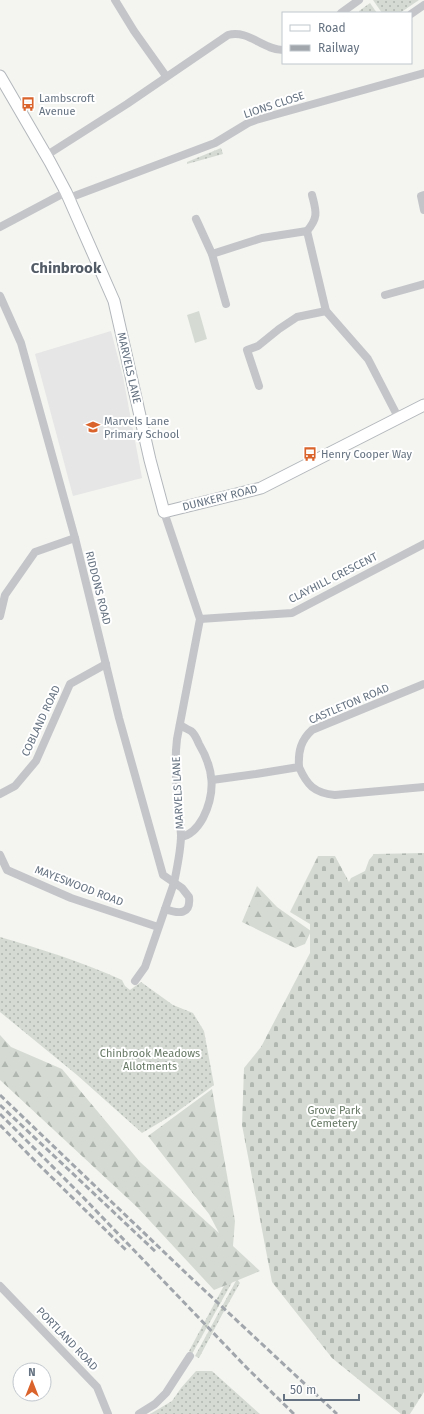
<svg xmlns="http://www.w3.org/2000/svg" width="424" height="1414" viewBox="0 0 424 1414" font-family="'Fira Sans',sans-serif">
<defs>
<pattern id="grass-dots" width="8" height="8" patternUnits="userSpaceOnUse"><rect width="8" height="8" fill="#d5dbd2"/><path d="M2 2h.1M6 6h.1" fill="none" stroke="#b0b6b0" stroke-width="1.8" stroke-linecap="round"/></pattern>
<pattern id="forest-firs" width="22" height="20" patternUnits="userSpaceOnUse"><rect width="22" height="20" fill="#d5dbd2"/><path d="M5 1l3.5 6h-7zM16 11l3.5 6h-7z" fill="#b0b6b0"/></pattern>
<pattern id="cemetery-stones" width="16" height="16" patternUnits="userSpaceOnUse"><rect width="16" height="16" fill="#d5dbd2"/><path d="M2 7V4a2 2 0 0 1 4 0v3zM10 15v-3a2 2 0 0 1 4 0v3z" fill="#b0b6b0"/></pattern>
</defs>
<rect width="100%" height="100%" fill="#f4f5f1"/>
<!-- built -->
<path fill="#e5e6e5" d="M111,331L123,377L142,478L73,496L35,354Z"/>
<!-- grass -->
<g fill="url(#grass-dots)">
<path d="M373,0H419L400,13H382Z"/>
<path d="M370,3L377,13H359V11Z"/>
<path d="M221,148L223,154L187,164V162Z"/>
<path d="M0,937C41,949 83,962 122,980L125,986L130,990L141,982L173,1005L193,1013L204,1031L214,1085L174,1114L142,1133L77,1075L0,1012Z"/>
<path d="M235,1277L192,1354L189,1351L227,1280Z"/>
<path d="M237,1279L240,1283L223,1313L199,1358L195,1356Z"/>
<path d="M196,1371H212L260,1414H150L172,1401L181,1388Z"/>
</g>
<!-- forest -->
<g fill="url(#forest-firs)">
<path d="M257,886L277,907L311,931L305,944L295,948L242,922Z"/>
<path d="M0,1035L11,1047L62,1069L140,1162L219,1233L209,1214L148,1136L212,1089L235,1221L233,1246L260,1271L214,1290L137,1207L0,1080Z"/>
</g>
<!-- cemetery -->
<path fill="url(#cemetery-stones)" d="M424,853V1392L410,1414H401L332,1358L272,1282L242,1125L244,1068L261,1047L310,953V924L290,912L318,856H335L349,882L351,878L365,871L369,860L374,854Z"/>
<!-- park -->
<path fill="#d5dbd2" d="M199,311L207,339L195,343L187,315Z"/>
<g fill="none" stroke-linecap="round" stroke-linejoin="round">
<defs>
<path id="secondary" d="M0,76L50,162L66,192L114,301L150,460L164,512L261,488L424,405"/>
</defs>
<!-- secondary casing -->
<use href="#secondary" stroke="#b3b7bb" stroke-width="13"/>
<!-- street -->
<g stroke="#c3c5c9" stroke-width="8">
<path d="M115,0L134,31L166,76"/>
<path d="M341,13L359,0"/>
<path d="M411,14L424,5"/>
<path d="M47,155L127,104L228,35C248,29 263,50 283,50"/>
<path d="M424,195L421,196L424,210"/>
<path d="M69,198L215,143L248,123L256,120L424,73"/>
<path d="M196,219L212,254L226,304"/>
<path d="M0,227L66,192"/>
<path d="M307,231C319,217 316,211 312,195"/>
<path d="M212,254L262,238L307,231L326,311L368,359L398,417"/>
<path d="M385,295L424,284"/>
<path d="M0,296L21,343L75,538L119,718L163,875L182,888L189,897C191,915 179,914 165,909"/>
<path d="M259,386L247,350L258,346L279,329L297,317L326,311"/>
<path d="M0,616L5,595L35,552L75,538"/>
<path d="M200,619L292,613L424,544"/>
<path d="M180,725C183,727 187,729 191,731C195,734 197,739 199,744C214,769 216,792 203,818C198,827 192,835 181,837"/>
<path d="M299,767C307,785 314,793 335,795L424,787"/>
<path d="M212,780L256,774L299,767C298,751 301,740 312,730L424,684"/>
<path d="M0,794L15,786L36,761L70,684L106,664"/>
<path d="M0,855L7,870L71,898L158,927"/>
<path d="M135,981L145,967L174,883C177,868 181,850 181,835C179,803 173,771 177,739L200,619L164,512"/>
<path d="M0,1286L97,1387L108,1414"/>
<path d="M139,1414L155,1404L166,1393L190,1356"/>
</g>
<!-- secondary -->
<use href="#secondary" stroke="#fff" stroke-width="11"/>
<!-- rail -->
<g stroke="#a1a6ac" stroke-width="3" stroke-dasharray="6 3" stroke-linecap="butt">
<path d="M0,1095L188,1275L337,1414"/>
<path d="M0,1105L157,1253"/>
<path d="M0,1114L79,1193L247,1368L294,1414"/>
<path d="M0,1125L35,1161L127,1251"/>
</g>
</g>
<!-- icons -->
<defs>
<symbol id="bus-bare" viewBox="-9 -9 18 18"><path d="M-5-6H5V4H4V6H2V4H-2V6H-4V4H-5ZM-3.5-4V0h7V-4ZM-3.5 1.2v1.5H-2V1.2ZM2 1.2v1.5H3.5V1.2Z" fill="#da632c" stroke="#fff" stroke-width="2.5" paint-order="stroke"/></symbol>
<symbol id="school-bare" viewBox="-9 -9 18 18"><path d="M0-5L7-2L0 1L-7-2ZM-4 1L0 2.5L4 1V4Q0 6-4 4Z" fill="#da632c" stroke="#fff" stroke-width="2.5" paint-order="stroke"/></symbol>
</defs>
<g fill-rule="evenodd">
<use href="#bus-bare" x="18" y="94" width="20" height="20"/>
<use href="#school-bare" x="83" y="417" width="20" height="20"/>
<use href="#bus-bare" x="300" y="444" width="20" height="20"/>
</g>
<g text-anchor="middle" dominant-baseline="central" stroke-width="4" stroke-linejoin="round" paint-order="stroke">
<!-- poi labels -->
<g font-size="11" fill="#657281" stroke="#fff" text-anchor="start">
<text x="39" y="98">Lambscroft<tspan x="39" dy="13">Avenue</tspan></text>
<text x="104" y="421">Marvels Lane<tspan x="104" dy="13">Primary School</tspan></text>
<text x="321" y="454">Henry Cooper Way</text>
</g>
<!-- street labels -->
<g font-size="11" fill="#657281" stroke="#fff">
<text transform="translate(274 105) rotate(-18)">LIONS CLOSE</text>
<text transform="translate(129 368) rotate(77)">MARVELS LANE</text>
<text transform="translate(220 498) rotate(-14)">DUNKERY ROAD</text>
<text transform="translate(333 578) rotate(-27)">CLAYHILL CRESCENT</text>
<text transform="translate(98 588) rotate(76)">RIDDONS ROAD</text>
<text transform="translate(349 704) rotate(-23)">CASTLETON ROAD</text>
<text transform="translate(41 721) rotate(-65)">COBLAND ROAD</text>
<text transform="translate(178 793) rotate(-93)">MARVELS LANE</text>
<text transform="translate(79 886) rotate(21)">MAYESWOOD ROAD</text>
<text transform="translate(67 1339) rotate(46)">PORTLAND ROAD</text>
</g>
<!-- park labels -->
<g font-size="11" fill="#667864" stroke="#fff">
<text x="150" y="1053">Chinbrook Meadows<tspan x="150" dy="13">Allotments</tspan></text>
<text x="334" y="1110">Grove Park<tspan x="334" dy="13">Cemetery</tspan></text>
</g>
<!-- district labels -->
<g font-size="15" font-weight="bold" fill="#535c66" stroke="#fff">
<text x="66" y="268">Chinbrook</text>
</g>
</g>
<!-- legend -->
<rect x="282" y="12" width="130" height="52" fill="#ffffff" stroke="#c1c7cd"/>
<rect x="290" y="25" width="20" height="6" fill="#ffffff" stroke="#c1c7cd"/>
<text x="318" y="32" font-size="12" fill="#657281">Road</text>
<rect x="290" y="45" width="20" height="6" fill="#a1a6ac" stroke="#c1c7cd"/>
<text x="318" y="52" font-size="12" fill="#657281">Railway</text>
<!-- north arrow -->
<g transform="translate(32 1382)"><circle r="19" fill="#ffffff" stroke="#c1c7cd"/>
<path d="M0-3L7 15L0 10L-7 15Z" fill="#da632c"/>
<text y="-6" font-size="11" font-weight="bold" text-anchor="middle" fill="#657281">N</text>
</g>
<!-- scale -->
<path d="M284 1394v6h75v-6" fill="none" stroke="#657281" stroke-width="2"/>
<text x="290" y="1394" font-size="12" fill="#657281" stroke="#ffffff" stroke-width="3" paint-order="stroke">50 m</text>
</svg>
